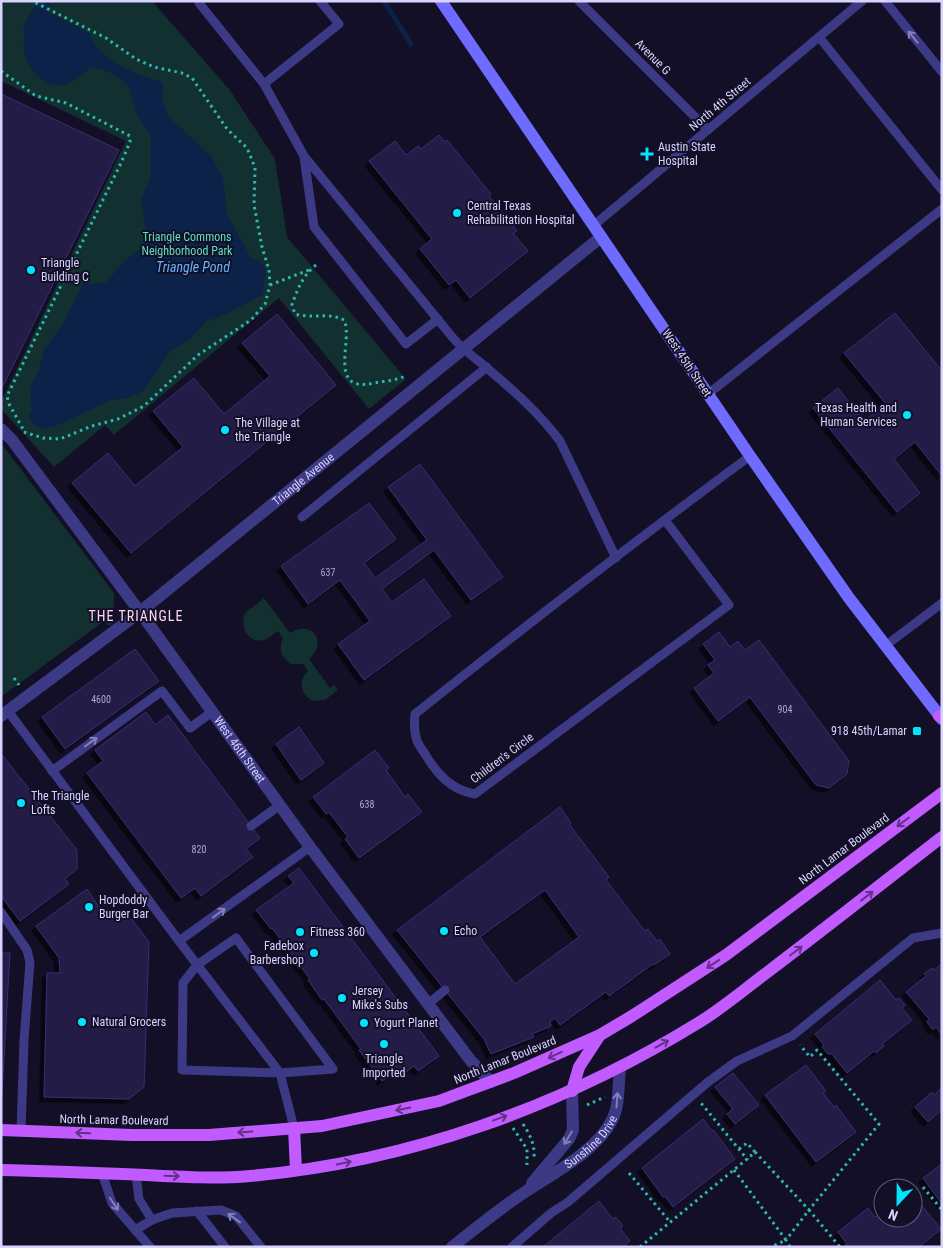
<svg xmlns="http://www.w3.org/2000/svg" width="943" height="1248" viewBox="0 0 943 1248" font-family="'Roboto Condensed',sans-serif">
<defs>
<filter id="shadow"><feDropShadow dx="-4.5" dy="4.5" stdDeviation="0" flood-color="#0009"/></filter>
</defs>
<rect width="100%" height="100%" fill="#130f26"/>
<!-- green -->
<g fill="#12302f">
<path d="M5,1H152L229,89L275,159L287,237L406,379L369,409L279,298L114,435L105,425L54,467L1,409V402L126,141L1,81V8Z"/>
<path d="M1,443L114,593L113,621L111,625H107L104,621L1,697Z"/>
<path d="M264,598L290,633C313,619 328,643 309,659L330,688L334,685L338,690L325,700L313,701C301,695 297,681 308,671L303,664H291C281,656 278,650 283,638L278,631C274,633 269,639 264,640C247,644 240,627 245,613Z"/>
</g>
<!-- water -->
<path fill="#0c2248" d="M35,5L89,33C102,63 134,73 163,83V101L169,117L211,156L223,177L227,214L251,258L260,260L266,272L262,295L224,315L207,321L189,340L169,352L144,391L127,398L111,400L58,425L44,429L35,426L28,416L32,409L30,388L39,370L44,350L64,322L83,283H106L122,263L143,247L146,231L141,200L151,176V137L136,113L128,85L110,72L92,67C83,73 72,84 61,85C44,88 25,66 24,50C23,41 26,35 23,27Z"/>
<g fill="none" stroke-linecap="round" stroke-linejoin="round">
<!-- stream -->
<g stroke="#0c2248" stroke-width="5">
<path d="M384,1L411,44"/>
<path d="M46,15L45,10L49,1"/>
</g>
</g>
<!-- building -->
<g fill="#241b47" stroke="#3b2d73" fill-rule="evenodd" filter="url(#shadow)">
<path d="M1,94L119,150L1,390Z"/>
<path d="M439,135L445,142L447,140L491,194L489,196L517,231L513,233L528,251L470,298L456,280L449,285L420,249L432,239L369,161L395,141L406,155L418,146L421,149Z"/>
<path d="M895,313L942,371V476L915,442L894,459L920,493L897,512L813,408L838,388L864,421L886,404L844,353Z"/>
<path d="M277,314L336,385L131,553L72,483L108,453L135,486L183,447L153,411L194,378L224,414L270,376L242,343Z"/>
<path d="M420,464L503,577L471,600L434,550L382,589L392,602L424,579L451,616L364,680L338,644L370,621L340,580L308,604L281,566L369,503L396,539L364,563L375,578L427,540L388,487Z"/>
<path d="M719,632L730,647L738,641L745,650L759,640L849,761L847,774L829,788L816,785L750,697L718,721L694,688L714,673L708,665L715,660L703,644Z"/>
<path d="M135,649L159,681L65,749L42,717Z"/>
<path d="M146,712L155,725L168,715L260,838L246,849L253,857L201,896L195,888L181,898L87,773L103,761L95,750Z"/>
<path d="M299,727L324,763L301,780L276,744Z"/>
<path d="M375,750L389,768L386,770L405,797L408,794L422,812L359,858L345,839L348,837L329,812L326,814L313,797Z"/>
<path d="M3,756L77,850V869L65,879L69,884L20,921L1,896V757Z"/>
<path d="M560,807L571,823L569,824L609,877L606,880L645,931L648,929L657,941L660,939L670,954L654,965L653,964L609,996L606,992L560,1025L555,1018L550,1022L551,1026L532,1034L534,1037L491,1054L484,1039L397,930ZM545,890L579,937L515,984L480,937Z"/>
<path d="M299,868L439,1056L418,1071L414,1066L406,1072L403,1068L395,1075L393,1073L382,1081L359,1050L361,1049L324,999L322,1000L308,980L310,979L272,928L271,929L256,910L294,883L288,876Z"/>
<path d="M87,889L107,919H132L149,942L144,1087L129,1099L44,1097L47,973H60L59,958L36,926Z"/>
<path d="M1,953H10L2,1094H1Z"/>
<path d="M942,964V1035L936,1027L933,1030L927,1022L929,1019L906,992L926,976L924,974L932,968L934,970Z"/>
<path d="M880,980L896,1000L899,998L905,1005L902,1008L912,1020L882,1044L884,1046L876,1053L874,1051L847,1073L831,1053L829,1055L822,1047L824,1045L815,1034Z"/>
<path d="M806,1065L826,1091L823,1093L834,1107L836,1105L856,1132L816,1162L765,1095Z"/>
<path d="M733,1073L759,1105L735,1124L727,1114L733,1109L715,1087Z"/>
<path d="M942,1087V1110L928,1122L915,1107L932,1092L934,1095Z"/>
<path d="M703,1119L712,1131L713,1130L715,1132L735,1159L673,1207L665,1196L663,1197L642,1168Z"/>
<path d="M942,1164V1204L923,1178Z"/>
<path d="M913,1195L941,1229L919,1247H903L902,1245L900,1247H847L845,1245L847,1244L838,1232L868,1208L875,1217L883,1211V1218H913Z"/>
<path d="M599,1201L613,1219L616,1217L623,1226L620,1228L630,1241L623,1247H543Z"/>
</g>
<g fill="none" stroke-linecap="round" stroke-linejoin="round">
<!-- path -->
<g stroke="#2fb8b0" stroke-width="3" stroke-dasharray="2.5 4" stroke-linecap="butt">
<path d="M1,71L36,96L66,103L130,136V142L121,163L7,396L9,404L23,429"/>
<path d="M316,265C303,275 297,290 292,305L295,314C311,319 329,312 344,320C354,339 326,394 374,383C384,381 395,381 405,376"/>
<path d="M270,285L309,270"/>
<path d="M24,432L43,438L60,439L92,426L118,419L144,406L198,355L251,320L265,304L270,285L269,270L262,247L254,205L255,168L252,160L247,148L227,129L192,78L182,73L154,67L136,59L106,38L32,1"/>
<path d="M14,678L19,685"/>
<path d="M587,1105L605,1097"/>
<path d="M523,1124C530,1135 535,1144 534,1158"/>
<path d="M513,1128L527,1149V1165"/>
<path d="M739,1149L747,1143L755,1152L747,1159"/>
<path d="M755,1152L809,1210L879,1124L817,1050L810,1057L800,1045"/>
<path d="M734,1170L786,1240L771,1247"/>
<path d="M629,1173L670,1222"/>
<path d="M923,1187L942,1210"/>
<path d="M640,1247L747,1159L701,1103"/>
<path d="M790,1247L786,1240L809,1210L840,1247"/>
</g>
<!-- lane -->
<g stroke="#3d3a85" stroke-width="9">
<path d="M201,1L199,3L264,84L304,156L453,338C464,351 476,358 488,369C514,391 540,414 560,441L616,558"/>
<path d="M579,1L708,130"/>
<path d="M885,1L942,72"/>
<path d="M819,37L942,190"/>
<path d="M264,84L339,24L320,1"/>
<path d="M304,157L314,227L406,344L438,319"/>
<path d="M593,226L862,1"/>
<path d="M708,394L942,209"/>
<path d="M302,517L487,367"/>
<path d="M665,520L729,605L475,794C451,790 437,774 425,754C422,750 419,745 417,741C414,732 414,723 415,714C525,626 637,540 750,456"/>
<path d="M885,646L942,603"/>
<path d="M8,711L179,941L280,1073L294,1128"/>
<path d="M52,771L162,691L190,728L212,712"/>
<path d="M251,826L280,805"/>
<path d="M1,912L27,950L30,962L24,1040L21,1131"/>
<path d="M236,938L333,1069L280,1073L182,1070L183,983L197,965Z"/>
<path d="M179,941L310,847"/>
<path d="M428,1004L445,990"/>
<path d="M102,1173L112,1203L150,1247"/>
<path d="M136,1175L139,1199L152,1220"/>
<path d="M197,1211L225,1247"/>
<path d="M135,1230L152,1220L172,1213L221,1210L236,1216L261,1247"/>
<path d="M512,1247L551,1213L568,1202L708,1082L737,1061L792,1036L913,938L942,933"/>
</g>
<!-- street -->
<g stroke="#3d3a85" stroke-width="12">
<path id="s1" d="M1,429L12,440L140,612L310,847L471,1061L491,1082"/>
<path id="s2" d="M1,716L140,612L601,237"/>
<path d="M532,1183L569,1139L573,1130L572,1091"/>
<path id="s3" d="M452,1247C476,1228 500,1208 525,1192C552,1174 598,1150 612,1120C620,1105 618,1084 620,1068"/>
</g>
<!-- secondary -->
<path stroke="#6f6bff" stroke-width="12" d="M441,1L750,456L849,598L942,719"/>
<!-- primary -->
<g stroke="#c25bff" stroke-width="12">
<path d="M939,716L942,717"/>
<path d="M572,1091L579,1067L600,1035"/>
<path d="M294,1128L296,1170"/>
<path d="M1,1130L132,1135H209L322,1126L439,1101L514,1073L600,1035L632,1016L726,955L942,793"/>
<path d="M1,1170C50,1171 98,1173 146,1175C181,1177 216,1179 250,1176C408,1162 563,1106 698,1023C723,1008 746,988 769,971C827,927 884,882 942,837"/>
</g>
</g>
<!-- one-way arrows -->
<defs><path id="oneway-shaft" d="M-6 0H5M1.5-3L5.5 0L1.5 3" fill="none" stroke-width="1.6" stroke-linecap="round" stroke-linejoin="round" transform="scale(1.25)"/></defs>
<g stroke="#837fbc">
<use href="#oneway-shaft" transform="translate(913 37) rotate(-129)"/>
<use href="#oneway-shaft" transform="translate(91 742) rotate(-36)"/>
<use href="#oneway-shaft" transform="translate(219 913) rotate(-36)"/>
<use href="#oneway-shaft" transform="translate(617 1100) rotate(-86)"/>
<use href="#oneway-shaft" transform="translate(568 1138) rotate(121)"/>
<use href="#oneway-shaft" transform="translate(114 1204) rotate(56)"/>
<use href="#oneway-shaft" transform="translate(234 1218) rotate(-144)"/>
</g>
<g stroke="#623188">
<use href="#oneway-shaft" transform="translate(903 822) rotate(143)"/>
<use href="#oneway-shaft" transform="translate(867 896) rotate(-38)"/>
<use href="#oneway-shaft" transform="translate(796 951) rotate(-37)"/>
<use href="#oneway-shaft" transform="translate(713 964) rotate(147)"/>
<use href="#oneway-shaft" transform="translate(662 1044) rotate(-29)"/>
<use href="#oneway-shaft" transform="translate(555 1055) rotate(155)"/>
<use href="#oneway-shaft" transform="translate(403 1109) rotate(168)"/>
<use href="#oneway-shaft" transform="translate(500 1118) rotate(-20)"/>
<use href="#oneway-shaft" transform="translate(245 1132) rotate(176)"/>
<use href="#oneway-shaft" transform="translate(83 1133) rotate(-178)"/>
<use href="#oneway-shaft" transform="translate(344 1163) rotate(-12)"/>
<use href="#oneway-shaft" transform="translate(172 1176) rotate(2)"/>
</g>
<!-- markers -->
<g fill="#00e5ff" stroke="#130f26" stroke-width="2">
<path d="M644.5 146.5h5v5h5v5h-5v5h-5v-5h-5v-5h5z"/>
<circle cx="457" cy="213" r="5"/>
<circle cx="31" cy="270" r="5"/>
<circle cx="907" cy="415" r="5"/>
<circle cx="225" cy="430" r="5"/>
<rect x="912" y="726" width="10" height="10" rx="2.5"/>
<circle cx="21" cy="803" r="5"/>
<circle cx="89" cy="907" r="5"/>
<circle cx="444" cy="931" r="5"/>
<circle cx="300" cy="932" r="5"/>
<circle cx="314" cy="953" r="5"/>
<circle cx="342" cy="998" r="5"/>
<circle cx="82" cy="1022" r="5"/>
<circle cx="364" cy="1023" r="5"/>
<circle cx="384" cy="1044" r="5"/>
</g>
<g text-anchor="middle" dominant-baseline="central" stroke-width="4" stroke-linejoin="round" paint-order="stroke">
<!-- number labels -->
<g font-size="10" fill="#aca6d1">
<text x="328" y="572">637</text>
<text x="101" y="699">4600</text>
<text x="785" y="709">904</text>
<text x="367" y="804">638</text>
<text x="199" y="849">820</text>
</g>
<!-- street labels -->
<g font-size="12" fill="#d9d4ff" stroke="#130f26">
<text transform="translate(653 57) rotate(45)">Avenue G</text>
<text transform="translate(720 104) rotate(-40)">North 4th Street</text>
<text transform="translate(687 363) rotate(56)">West 45th Street</text>
<text stroke="none"><textPath href="#s2" startOffset="384">Triangle Avenue</textPath></text>
<text stroke="none"><textPath href="#s1" startOffset="400">West 46th Street</textPath></text>
<text transform="translate(502 758) rotate(-37)">Children's Circle</text>
<text transform="translate(844 849) rotate(-37)">North Lamar Boulevard</text>
<text transform="translate(505 1060) rotate(-22)">North Lamar Boulevard</text>
<text transform="translate(114 1120) rotate(1)">North Lamar Boulevard</text>
<text stroke="none"><textPath href="#s3" startOffset="175">Sunshine Drive</textPath></text>
</g>
<!-- poi labels -->
<g font-size="12" fill="#d9d4ff" stroke="#130f26" text-anchor="start">
<text x="658" y="147">Austin State<tspan x="658" dy="14">Hospital</tspan></text>
<text x="467" y="206">Central Texas<tspan x="467" dy="14">Rehabilitation Hospital</tspan></text>
<text x="41" y="263">Triangle<tspan x="41" dy="14">Building C</tspan></text>
<text x="897" y="408" text-anchor="end">Texas Health and<tspan x="897" dy="14">Human Services</tspan></text>
<text x="235" y="423">The Village at<tspan x="235" dy="14">the Triangle</tspan></text>
<text x="907" y="731" text-anchor="end">918 45th/Lamar</text>
<text x="31" y="796">The Triangle<tspan x="31" dy="14">Lofts</tspan></text>
<text x="99" y="900">Hopdoddy<tspan x="99" dy="14">Burger Bar</tspan></text>
<text x="454" y="931">Echo</text>
<text x="310" y="932">Fitness 360</text>
<text x="304" y="946" text-anchor="end">Fadebox<tspan x="304" dy="14">Barbershop</tspan></text>
<text x="352" y="991">Jersey<tspan x="352" dy="14">Mike's Subs</tspan></text>
<text x="92" y="1022">Natural Grocers</text>
<text x="374" y="1023">Yogurt Planet</text>
<text x="384" y="1059" text-anchor="middle">Triangle<tspan x="384" dy="14">Imported</tspan></text>
</g>
<!-- park labels -->
<g font-size="12" fill="#5fe0c0" stroke="#130f26">
<text x="187" y="237">Triangle Commons<tspan x="187" dy="14">Neighborhood Park</tspan></text>
</g>
<!-- water labels -->
<g font-size="14" font-style="italic" fill="#62b6ff" stroke="#130f26">
<text x="193" y="267">Triangle Pond</text>
</g>
<!-- neighbourhood labels -->
<g font-size="14" letter-spacing="1" fill="#ffd6f0" stroke="#130f26">
<text x="136" y="616">THE TRIANGLE</text>
</g>
</g>
<!-- border -->
<rect width="943" height="1248" fill="none" stroke="#d9d4ff" stroke-width="5"/>
<!-- north arrow -->
<g transform="translate(898 1203) rotate(202)"><circle r="24" fill="#130f26" stroke="#625e7d"/>
<path d="M0-4L9 19L0 12L-9 19Z" fill="#00e5ff"/>
<text y="-8" font-size="14" font-weight="bold" text-anchor="middle" fill="#d9d4ff">N</text>
</g>
</svg>
